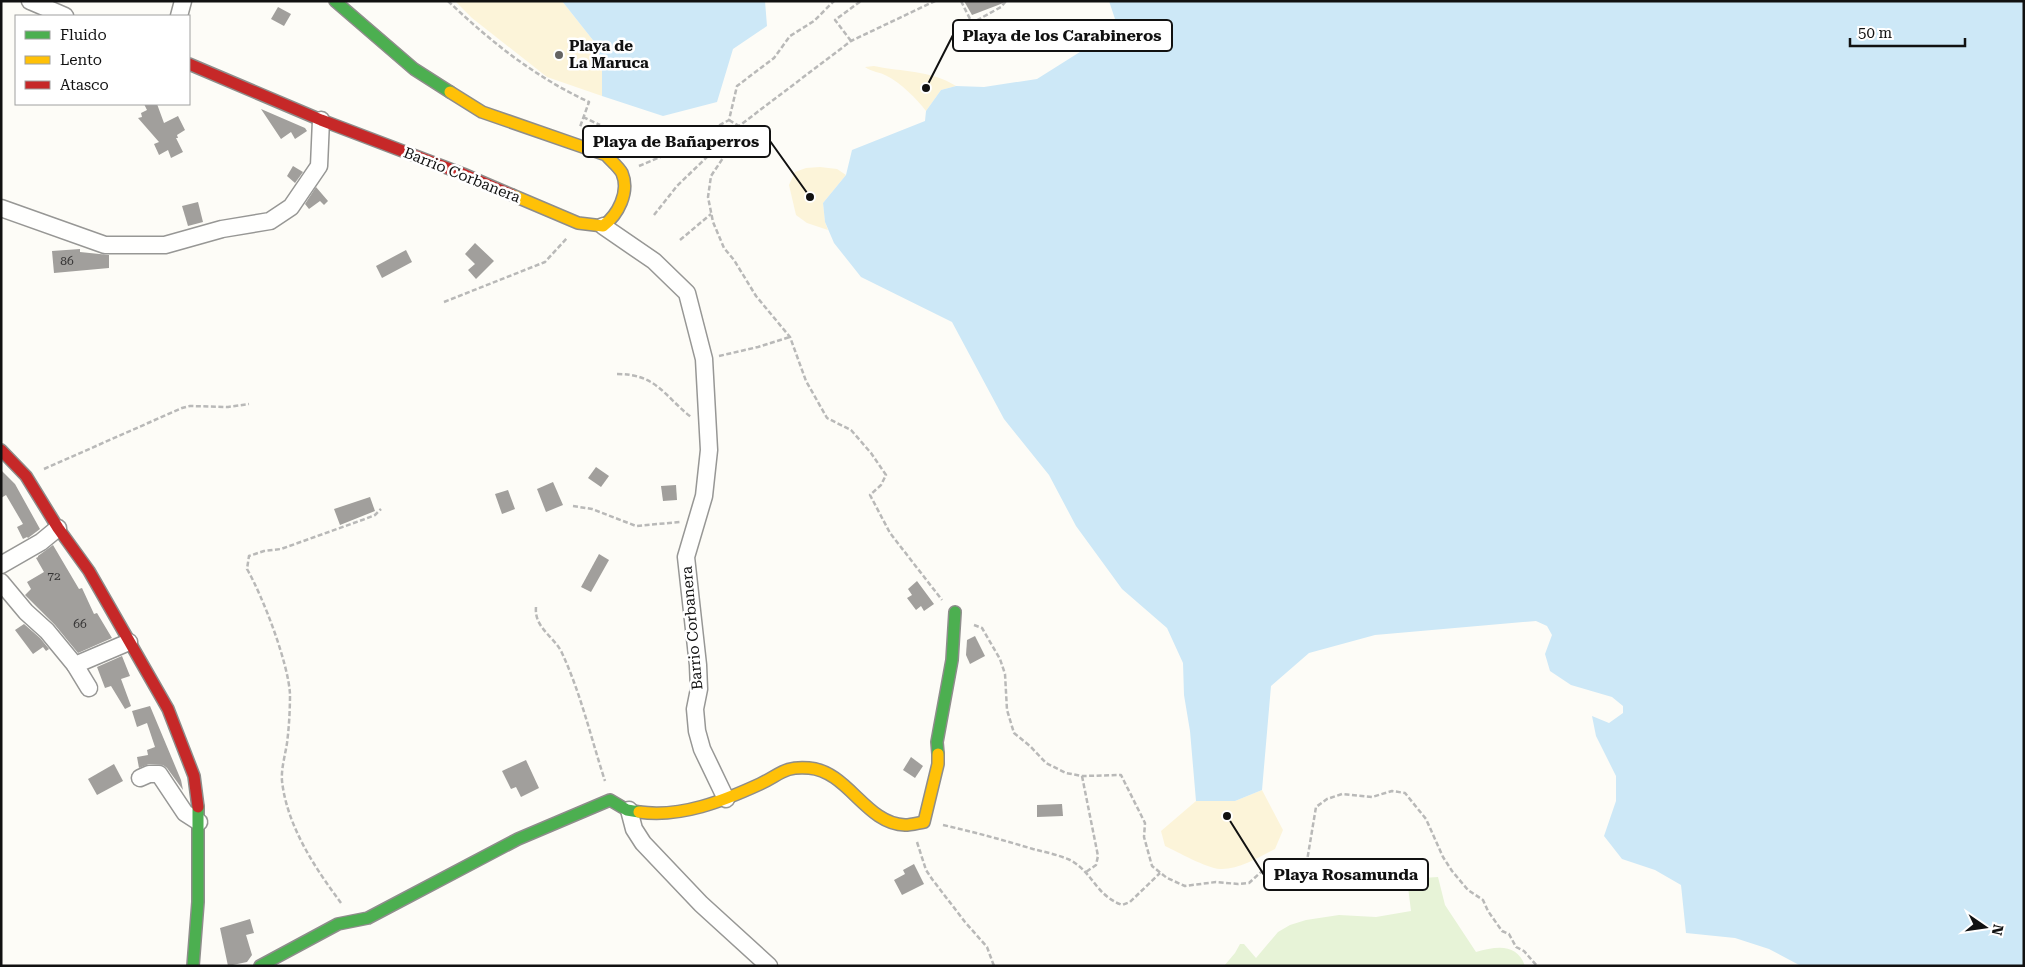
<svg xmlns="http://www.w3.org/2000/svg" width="2025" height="967" viewBox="0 0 2025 967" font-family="'Roboto Serif',serif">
<rect width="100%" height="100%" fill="#fdfcf7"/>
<!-- green -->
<path fill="#e7f3d7" d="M1438,877L1445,905L1476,952C1497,946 1517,943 1525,966H1224L1235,953L1240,944H1244L1256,958L1278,932L1290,925L1306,920L1339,915L1376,917L1411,911L1407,879Z"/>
<!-- sand -->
<g fill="#fcf4d9">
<path d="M455,1H562L596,44L602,67V96L547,77L472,18Z"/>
<path d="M874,66C902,72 931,70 956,86L941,90L926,111C917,99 901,83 887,76C880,72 872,72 865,67Z"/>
<path d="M820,167L837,169L846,175L823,203L825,222L828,230L807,223L796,215L789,185L795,172L806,168Z"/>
<path d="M1262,790L1283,830L1275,849C1259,857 1238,870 1220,869C1206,868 1178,852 1165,846L1161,831L1196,801H1235Z"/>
</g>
<!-- water -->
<g fill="#cde8f7">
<path d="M562,1H765L767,26L733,49L717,102L663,116L602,96V67L596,44Z"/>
<path d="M1109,1H2024V966H1801L1769,949L1735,938L1686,933L1681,885L1655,870L1622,859L1604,836L1616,801V776L1596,736L1592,716L1609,723L1623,713V706L1612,697L1571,685L1550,671L1545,654L1552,635L1547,626L1536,621L1375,635L1309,653L1271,686L1262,790L1235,801H1196L1190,731L1184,695L1183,663L1167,628L1122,589L1076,526L1049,475L1004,419L952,322L861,277L834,243L825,222L823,203L846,175L852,150L925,121L926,111L941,90L956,86L984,87L1037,79L1118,28Z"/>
</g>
<!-- building -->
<g fill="#a19f9c">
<path d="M964,1H1005L1006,2L972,15Z"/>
<path d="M278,7L291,14L284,26L271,19Z"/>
<path d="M144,104H157L164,123L178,116L185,130L177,135L178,138H176L183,152L171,158L168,150L159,155L154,144L159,142L138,118L142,117L141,113L147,110Z"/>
<path d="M261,109L305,128L307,131L295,139L291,132L281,139Z"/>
<path d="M293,166L303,172L295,183L287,176Z"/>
<path d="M316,187L328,201L324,205L320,201L309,209L305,204Z"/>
<path d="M198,202L203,222L188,226L182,206Z"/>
<path d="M475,243L494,261L476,279L468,270L475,264L465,254Z"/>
<path d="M80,249V252L109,255V268L54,273L52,251Z"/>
<path d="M406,250L412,262L382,278L376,266Z"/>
<path d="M596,467L609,476L601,487L588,478Z"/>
<path d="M1,470L15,484L40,529L28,538L27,537L23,539L17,527L23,524L6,495L1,498Z"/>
<path d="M553,482L563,505L546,512L537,489Z"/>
<path d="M676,485L677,500L663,501L661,486Z"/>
<path d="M508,490L515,509L502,514L495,494Z"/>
<path d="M370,497L375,511L340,525L334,509Z"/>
<path d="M53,545L79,589L82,588L94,614L97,613L112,638L78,653L55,625L25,595L31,589L27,582L44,572L36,558L38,557V556Z"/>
<path d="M599,554L609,560L591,592L581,587Z"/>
<path d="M917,581L934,604L924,611L921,606L916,610L907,598L912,595L908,589Z"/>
<path d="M24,624L40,638L49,649L46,651L43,647L33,654L15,630Z"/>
<path d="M975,636L985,656L970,664L966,655L967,640Z"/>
<path d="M122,656L130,676L121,679L131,706L125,709L111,686L105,688L97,667Z"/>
<path d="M150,706L181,780L183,790L167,768L163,765L149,764L139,768L137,757L148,755L147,750L155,747L147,723L137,727L132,711Z"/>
<path d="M911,757L923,766L915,778L903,770Z"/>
<path d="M526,760L539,788L521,797L516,787L511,789L502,771Z"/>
<path d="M114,764L123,781L97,795L88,779Z"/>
<path d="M1062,804L1063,816L1037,817V805Z"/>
<path d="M914,864L924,884L902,895L894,880L905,874L903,870Z"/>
<path d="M250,919L254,933L246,935L252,955L247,962L228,966L220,928Z"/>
</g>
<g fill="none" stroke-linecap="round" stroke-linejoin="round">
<defs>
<g id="street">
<path d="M30,1L65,16"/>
<path d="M179,16L183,1"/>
<path d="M1,208L105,245H165L222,229L270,221L291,207L319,166L321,120"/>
<path d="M603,226L654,261L687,293L704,359L709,450L704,496L686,557L698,665L699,689L695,709L697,731L702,749L726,799"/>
<path d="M1,565L41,542L58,528"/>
<path d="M1,582L26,612L47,631L75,665L129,642"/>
<path d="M75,665L89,688"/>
<path d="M140,778L149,774H159L185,813L199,822"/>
<path d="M629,810L634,829L643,843L701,904L769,966"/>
</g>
<g id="fast">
<path d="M335,1L414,69L450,92"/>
<path d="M938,754L937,742L952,660L955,612"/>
<path d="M193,966L198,902V807"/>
<path d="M260,966L338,924L368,918L518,839L610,800L627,810L639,812"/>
</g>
<g id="slow">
<path d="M450,92L482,112L606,155C611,161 618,166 622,173C630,192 618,215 603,226L578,223L512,195"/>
<path d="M639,812C681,818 723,801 760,784C781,774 784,766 809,768C848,771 866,824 905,825C911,825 918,823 924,822L938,764V754"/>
</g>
<g id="jam">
<path d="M189,64L321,120L463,174L512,195"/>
<path d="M1,450L26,476L58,528L89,571L168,709L194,776L198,807"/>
</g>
</defs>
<!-- street casing -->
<use href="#street" stroke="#979795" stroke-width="19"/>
<!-- fast casing -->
<use href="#fast" stroke="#8e8d8b" stroke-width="14"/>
<!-- slow casing -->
<use href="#slow" stroke="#8e8d8b" stroke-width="14"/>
<!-- jam casing -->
<use href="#jam" stroke="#8e8d8b" stroke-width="14"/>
<!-- path -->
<g stroke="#b9b9b8" stroke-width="2.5" stroke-dasharray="5 2.5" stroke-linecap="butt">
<path d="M448,1C491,42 535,77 589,102L580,127"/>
<path d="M961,1L972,23L1001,7L1006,1"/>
<path d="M851,41L835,20L861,1"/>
<path d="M583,117L600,125"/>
<path d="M729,120L739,126"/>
<path d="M739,126L735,140L711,176L708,197L713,222L724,248L734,260L756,296L790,337L806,381L827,418L851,430L871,453L886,475L881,485L870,495L890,533L942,600"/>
<path d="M639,166L665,155L729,120L737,86L774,58L790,36L814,21L834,1"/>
<path d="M654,215L677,186L739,126L851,41L935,1"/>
<path d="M680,240L711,214"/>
<path d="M444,302L545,262L567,238"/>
<path d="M719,356L758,347L790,337"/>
<path d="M617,374C657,374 664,396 691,417"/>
<path d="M44,469L182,408L190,406L228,407L249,404"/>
<path d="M573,506L592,509L636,526L680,522"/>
<path d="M536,607C534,628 554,636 562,653C581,694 591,738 605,781"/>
<path d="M974,625L982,628L1000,659L1005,674L1007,710L1014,733L1030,746L1046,763L1066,773L1082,776L1121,775L1145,823L1144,837L1152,866L1167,878L1185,886L1216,882L1238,884L1249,883L1260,873L1270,867L1273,861C1283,864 1290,873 1301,873L1306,867L1316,807L1327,799L1342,794L1372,797L1392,791L1405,793L1426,819L1443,857L1452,871L1468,890L1483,900L1488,911L1502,931L1509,934L1516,947L1524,951L1537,966"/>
<path d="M1082,776L1098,856L1096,865L1086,872"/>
<path d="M943,825C974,832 1003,840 1033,849C1045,852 1059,855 1070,860C1094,873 1094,894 1122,905L1130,902L1160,873"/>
<path d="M917,842L926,870L932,879L965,922L987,947L994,966"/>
<path d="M341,903C315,868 287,826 282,781C281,769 285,756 287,743C289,728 290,710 290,694C288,662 263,597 247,569L249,556L264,551L281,549L365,519L375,515L381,509"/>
</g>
<!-- street -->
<use href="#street" stroke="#fffffe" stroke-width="16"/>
<!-- fast -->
<use href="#fast" stroke="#4caf50" stroke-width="11"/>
<!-- slow -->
<use href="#slow" stroke="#ffc107" stroke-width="11"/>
<!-- jam -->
<use href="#jam" stroke="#c62828" stroke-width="11"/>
</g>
<!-- markers -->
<circle fill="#646362" stroke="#fff" stroke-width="2" cx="559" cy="55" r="5"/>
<g text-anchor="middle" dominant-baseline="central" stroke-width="5" stroke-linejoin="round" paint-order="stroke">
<!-- number labels -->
<g font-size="12" fill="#353434">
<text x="67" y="261">86</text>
<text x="54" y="576">72</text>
<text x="80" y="624">66</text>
</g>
<!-- poi labels -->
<g font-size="15" font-weight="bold" fill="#111" stroke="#fff" text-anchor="start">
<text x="569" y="46">Playa de<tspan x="569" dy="17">La Maruca</tspan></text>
</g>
<!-- street labels -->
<g font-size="15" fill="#111" stroke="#fff">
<text transform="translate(462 175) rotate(22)">Barrio Corbanera</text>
<text transform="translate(692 628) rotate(-95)">Barrio Corbanera</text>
</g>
</g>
<!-- callouts -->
<path fill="none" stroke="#111" stroke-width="2" d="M926 88L953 35M810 197L770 141M1227 816L1264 875"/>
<g fill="#111" stroke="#fff" stroke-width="2">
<circle cx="926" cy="88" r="5"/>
<circle cx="810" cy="197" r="5"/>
<circle cx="1227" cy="816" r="5"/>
</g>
<g fill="#fff" stroke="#111" stroke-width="2">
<rect x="953" y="20" width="219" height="31" rx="5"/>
<rect x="583" y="126" width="187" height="31" rx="5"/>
<rect x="1264" y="859" width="164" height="31" rx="5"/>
</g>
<g font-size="16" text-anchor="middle" font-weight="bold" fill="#111">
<text x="1062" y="41">Playa de los Carabineros</text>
<text x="676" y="147">Playa de Bañaperros</text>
<text x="1346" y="880">Playa Rosamunda</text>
</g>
<!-- border -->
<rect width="2025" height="967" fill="none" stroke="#111111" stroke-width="5"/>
<!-- legend -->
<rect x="15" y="15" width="175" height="90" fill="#ffffff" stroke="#a0a0a0"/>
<rect x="25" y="31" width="25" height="8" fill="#4caf50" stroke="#a0a0a0"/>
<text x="60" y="40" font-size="15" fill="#111111">Fluido</text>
<rect x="25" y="56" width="25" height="8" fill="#ffc107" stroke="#a0a0a0"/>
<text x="60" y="65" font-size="15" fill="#111111">Lento</text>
<rect x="25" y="81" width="25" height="8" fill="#c62828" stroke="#a0a0a0"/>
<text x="60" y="90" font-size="15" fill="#111111">Atasco</text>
<!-- north arrow -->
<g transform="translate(1985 927) rotate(103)" stroke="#ffffff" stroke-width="4" paint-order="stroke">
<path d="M0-4L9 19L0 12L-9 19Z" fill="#111111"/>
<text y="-8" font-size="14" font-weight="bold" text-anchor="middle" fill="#111111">N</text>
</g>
<!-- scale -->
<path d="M1850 38v8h115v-8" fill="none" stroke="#111111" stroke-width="2.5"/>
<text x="1858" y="38" font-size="15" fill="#111111" stroke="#ffffff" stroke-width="4" paint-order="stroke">50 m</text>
</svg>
